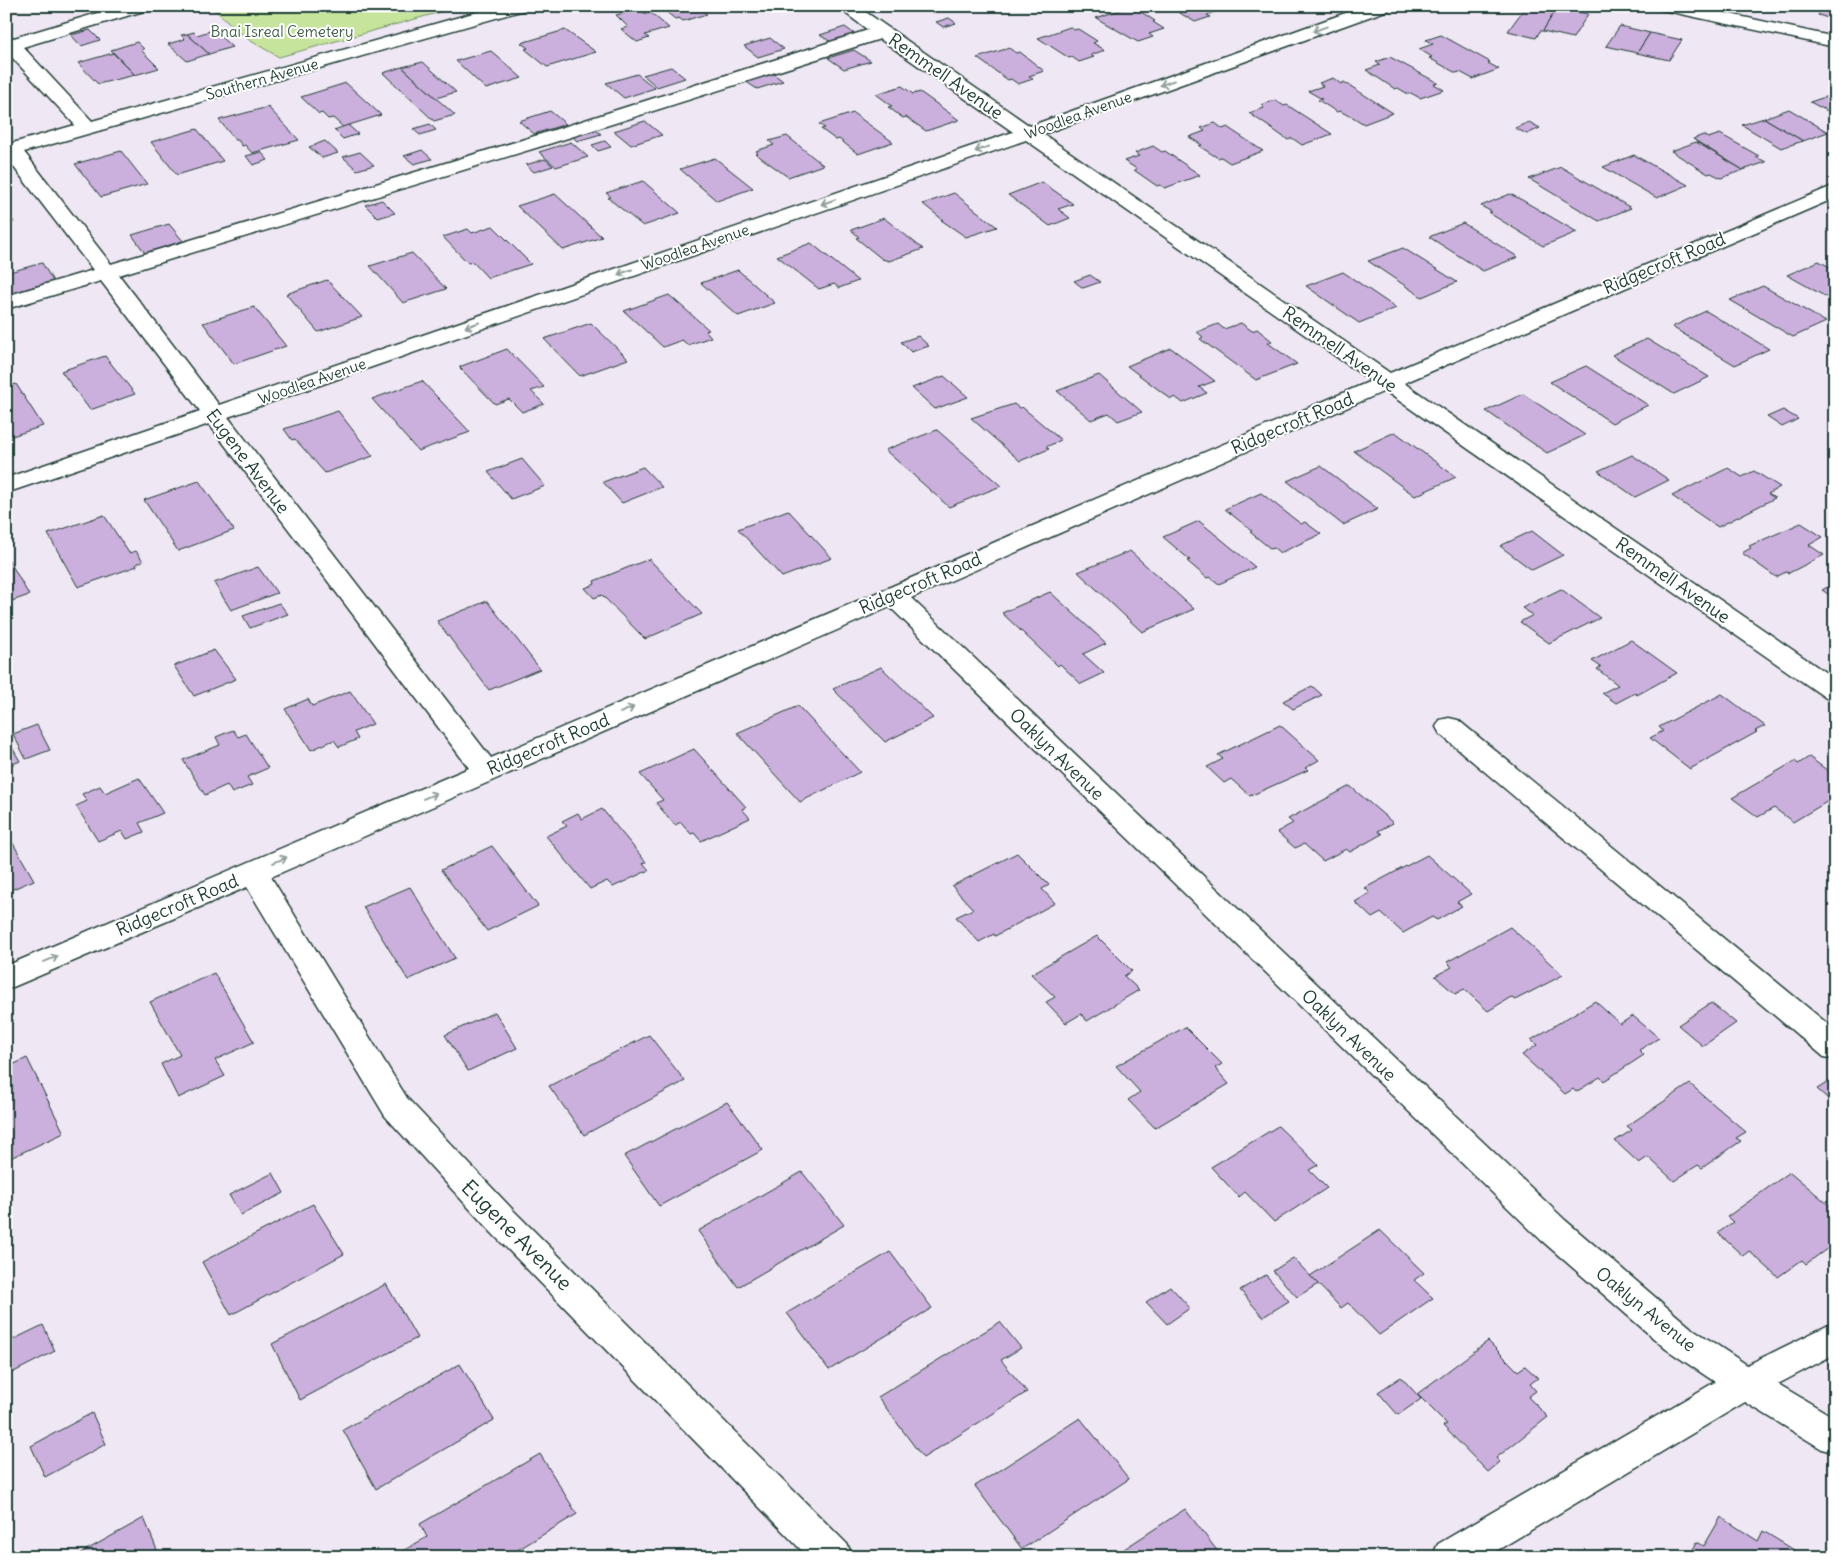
<svg xmlns="http://www.w3.org/2000/svg" width="1841" height="1563" viewBox="0 0 1841 1563" font-family="Delius,sans-serif">
<rect width="100%" height="100%" fill="#efe7f4"/>
<filter id="ink" filterUnits="userSpaceOnUse"><feTurbulence type="fractalNoise" baseFrequency=".02" numOctaves="2"/><feDisplacementMap in="SourceGraphic" scale="10" xChannelSelector="R" yChannelSelector="G"/><feConvolveMatrix kernelMatrix="1 2 1 2 8 2 1 2 1" color-interpolation-filters="sRGB"/></filter>
<g filter="url(#ink)">
<!-- green -->
<path fill="#c6e49c" stroke="#729068" d="M210,6H462L279,57L249,40Z"/>
<!-- building -->
<g fill="#cbafdc" stroke="#1f3d34">
<path d="M659,6H718L703,11L707,14L683,21L679,18L675,19Z"/>
<path d="M914,6H941L924,12Z"/>
<path d="M1132,6L1155,21L1153,22L1164,29L1149,34L1153,37L1138,42L1096,18Z"/>
<path d="M1168,6H1214L1220,10L1207,15L1210,17L1195,22Z"/>
<path d="M1526,6L1555,11L1543,31H1540L1536,38L1508,31Z"/>
<path d="M1822,6H1835V20L1818,15Z"/>
<path d="M1560,8L1588,14L1573,38L1543,31L1555,11L1557,12Z"/>
<path d="M639,9L646,14L650,12L669,28L645,35L649,38L637,42L621,29L628,27L616,15Z"/>
<path d="M949,18L956,23L943,27L936,22Z"/>
<path d="M1620,26L1650,33L1637,53L1606,46Z"/>
<path d="M845,27L856,35L831,42L820,35Z"/>
<path d="M1070,27L1074,30L1078,29L1097,41L1093,43L1105,50L1091,55L1094,57L1079,62L1072,57L1069,58L1038,38Z"/>
<path d="M90,30L100,40L81,46L71,35Z"/>
<path d="M213,30L232,47L209,54L187,34L194,32L197,35Z"/>
<path d="M565,30L596,52L547,67L525,49L528,48L521,43Z"/>
<path d="M1650,33L1682,40L1669,60L1637,53Z"/>
<path d="M187,34L209,54L187,61L168,44L185,39L181,35Z"/>
<path d="M1441,35L1490,62L1488,63L1499,69L1473,79L1460,72L1456,73L1429,58L1432,57L1419,49L1433,44L1426,40Z"/>
<path d="M770,38L784,49L758,57L744,46Z"/>
<path d="M137,42L144,49L141,50L159,68L135,75L111,50Z"/>
<path d="M1009,48L1016,53L1020,52L1044,71L1029,76L1033,79L1018,84L1011,79L1008,80L977,58Z"/>
<path d="M854,50L871,61L844,69L828,58Z"/>
<path d="M491,51L522,78L486,89L456,61Z"/>
<path d="M113,53L135,75L98,84L78,63Z"/>
<path d="M1390,57L1438,83L1434,84L1444,90L1420,98L1411,93L1408,94L1398,88L1395,89L1366,70L1380,65L1376,62Z"/>
<path d="M423,62L456,92L436,98L402,67Z"/>
<path d="M402,67L436,98L455,115L434,121L383,73Z"/>
<path d="M671,67L685,78L657,87L643,75Z"/>
<path d="M771,72L783,81L757,89L745,81Z"/>
<path d="M637,74L655,88L624,98L606,83Z"/>
<path d="M1333,78L1341,84L1344,82L1393,113L1364,124L1351,116H1349L1340,111L1337,112L1318,100L1322,99L1308,91L1323,86L1319,83Z"/>
<path d="M346,83L381,115L343,127L333,118L328,119L322,113L319,114L301,97Z"/>
<path d="M902,86L913,94L920,92L959,120L926,131L906,117L903,118L888,107L892,106L876,94Z"/>
<path d="M1834,94L1835,115L1810,102Z"/>
<path d="M1275,100L1284,106L1287,105L1332,134L1302,145L1292,138L1288,140L1249,113L1264,108L1261,105Z"/>
<path d="M268,107L299,140L252,153L245,145L242,146L238,140H235L219,120Z"/>
<path d="M1789,109L1828,132L1803,141L1764,118Z"/>
<path d="M550,111L566,124L534,134L519,121Z"/>
<path d="M853,113L893,142L858,154L839,139L836,140L821,129L825,128L819,124Z"/>
<path d="M1764,118L1803,141L1781,148L1742,125Z"/>
<path d="M645,121L662,135L631,145L614,131Z"/>
<path d="M1529,122L1540,128L1527,134L1515,128Z"/>
<path d="M1215,123L1223,129L1227,127L1263,151L1230,163L1221,157L1218,158L1199,146L1202,145L1189,137L1205,131L1201,128Z"/>
<path d="M430,124L436,130L420,135L413,129Z"/>
<path d="M348,125L358,134L343,139L334,130Z"/>
<path d="M593,128L601,134L577,141L570,134Z"/>
<path d="M197,129L223,161L177,175L151,142Z"/>
<path d="M1720,134L1759,156L1756,157L1766,162L1743,170L1693,139L1703,135L1708,138Z"/>
<path d="M787,136L823,165L788,177L756,154L758,153L756,151L774,145L769,141Z"/>
<path d="M325,141L338,153L322,158L309,147Z"/>
<path d="M605,141L611,147L598,151L592,145Z"/>
<path d="M571,142L588,157L556,167L539,152Z"/>
<path d="M1696,142L1743,170L1721,178L1711,173L1708,174L1671,151Z"/>
<path d="M1153,146L1162,152L1165,151L1200,175L1165,188L1160,185L1157,186L1134,170L1137,169L1124,161L1139,156L1135,153Z"/>
<path d="M422,150L432,159L414,164L404,156Z"/>
<path d="M121,151L147,184L101,197L75,164Z"/>
<path d="M261,152L268,160L253,165L246,156Z"/>
<path d="M360,152L374,165L357,170L343,157Z"/>
<path d="M1634,155L1688,185L1657,198L1603,167Z"/>
<path d="M715,158L753,188L717,201L680,169Z"/>
<path d="M545,159L553,166L534,172L526,165Z"/>
<path d="M1561,167L1631,208L1599,221L1529,179Z"/>
<path d="M643,181L680,213L643,226L608,198L611,197L606,193Z"/>
<path d="M1042,182L1073,204L1058,209L1070,218L1050,226L1008,195Z"/>
<path d="M954,193L997,227L966,237L941,220H943L923,204Z"/>
<path d="M555,194L602,237L563,250L517,206Z"/>
<path d="M1510,194L1522,200L1577,232L1543,246L1489,213L1492,212L1481,206Z"/>
<path d="M382,200L395,213L378,218L365,205Z"/>
<path d="M6,211L14,222L6,225Z"/>
<path d="M884,218L923,249L889,261L882,259L856,238L859,237L851,230Z"/>
<path d="M1463,223L1518,257L1483,271L1429,237Z"/>
<path d="M169,224L183,241L145,253L132,235Z"/>
<path d="M493,226L531,264L488,278L473,262L468,263L443,237L468,229L472,233Z"/>
<path d="M811,243L858,281L839,288L834,284L819,289L777,256Z"/>
<path d="M1403,248L1457,282L1422,297L1368,261Z"/>
<path d="M412,253L446,289L403,303L370,266Z"/>
<path d="M1819,261L1835,270V302L1787,275Z"/>
<path d="M42,263L53,281L13,293L6,283V273Z"/>
<path d="M738,270L775,303L738,316L701,283Z"/>
<path d="M1343,272L1396,308L1359,323L1306,286Z"/>
<path d="M1090,275L1100,282L1083,288L1074,281Z"/>
<path d="M327,280L362,317L318,332L286,294Z"/>
<path d="M1763,286L1826,322L1793,337L1730,300Z"/>
<path d="M669,295L709,330L706,331L711,337L688,345L682,340L663,347L624,311Z"/>
<path d="M254,307L286,346L234,364L203,323Z"/>
<path d="M1706,311L1769,349L1735,365L1672,327Z"/>
<path d="M591,323L628,359L580,376L544,339Z"/>
<path d="M1241,323L1252,331L1257,329L1272,341L1268,343L1297,364L1256,380L1200,339L1203,337L1197,332L1218,324L1224,329Z"/>
<path d="M918,336L929,346L911,352L901,342Z"/>
<path d="M1647,339L1709,377L1674,394L1612,355Z"/>
<path d="M1171,348L1215,381L1199,387L1207,393L1183,403L1175,397L1171,399L1127,366Z"/>
<path d="M507,349L544,387L531,391L544,404L522,412L509,399L495,404L459,367Z"/>
<path d="M105,356L135,394L90,410L61,371Z"/>
<path d="M1586,366L1648,405L1612,423L1550,382Z"/>
<path d="M1099,375L1142,412L1118,421L1109,413L1091,420L1057,391Z"/>
<path d="M944,376L968,397L935,409L912,388Z"/>
<path d="M422,381L470,432L418,451L372,399Z"/>
<path d="M16,384L43,426L6,438V387Z"/>
<path d="M1523,394L1585,435L1547,453L1486,411Z"/>
<path d="M1014,404L1019,408L1022,407L1061,440L1046,447L1049,449L1020,461L971,418Z"/>
<path d="M1783,410L1798,419L1782,427L1767,417Z"/>
<path d="M338,411L373,456L325,473L295,439L292,440L284,429Z"/>
<path d="M937,430L1001,486L949,507L885,450Z"/>
<path d="M1395,432L1456,477L1415,496L1354,451Z"/>
<path d="M1632,455L1669,480L1635,497L1598,471Z"/>
<path d="M522,459L545,486L511,499L488,472Z"/>
<path d="M1321,466L1378,509L1343,525L1287,481Z"/>
<path d="M643,467L662,487L622,503L603,482Z"/>
<path d="M1728,468L1742,477L1754,471L1780,487L1768,494L1775,498L1718,527L1672,496Z"/>
<path d="M199,481L234,530L178,551L144,500Z"/>
<path d="M1261,493L1301,524L1305,522L1321,534L1280,553L1274,548L1271,549L1250,532L1252,531L1225,509Z"/>
<path d="M788,510L832,558L782,577L738,529Z"/>
<path d="M104,515L129,553L136,551L143,561L136,564L137,566L78,587L48,534Z"/>
<path d="M1199,521L1255,567L1219,584L1210,577L1207,578L1187,561L1190,560L1163,537Z"/>
<path d="M1801,523L1823,537L1809,545L1824,555L1789,573L1786,572L1776,577L1742,553L1751,548L1749,546Z"/>
<path d="M1532,531L1563,555L1532,570L1500,546Z"/>
<path d="M1130,551L1194,609L1142,632L1078,572Z"/>
<path d="M6,555L29,595L6,603Z"/>
<path d="M649,559L702,614L645,639L602,595L594,598L585,588L595,584L594,581Z"/>
<path d="M258,567L277,593L231,610L214,583Z"/>
<path d="M1835,583V605L1829,601L1834,598L1822,590Z"/>
<path d="M1561,589L1600,618L1549,643L1520,622L1533,615L1522,608Z"/>
<path d="M1050,592L1106,643L1083,654L1104,673L1081,684L1060,664L1058,666L1002,613Z"/>
<path d="M487,601L540,669L489,690L437,621Z"/>
<path d="M279,603L288,614L250,628L243,616Z"/>
<path d="M1631,640L1677,673L1637,695L1635,693L1616,703L1602,693L1618,685L1597,669L1601,667L1592,661Z"/>
<path d="M214,650L236,679L194,696L174,666Z"/>
<path d="M881,667L933,718L885,742L833,689Z"/>
<path d="M1312,686L1322,695L1293,709L1283,701Z"/>
<path d="M350,691L373,724L354,732L358,739L339,747L334,740L311,750L285,709L308,699L312,706Z"/>
<path d="M1722,694L1765,726L1755,731L1757,732L1690,769L1650,738L1663,731L1659,727Z"/>
<path d="M798,706L860,772L800,802L737,733Z"/>
<path d="M37,725L50,750L26,759L13,734Z"/>
<path d="M1280,725L1319,760L1305,768L1308,770L1250,796L1231,779L1224,783L1207,767L1223,759L1218,755Z"/>
<path d="M233,730L238,737L246,734L268,768L247,777L252,785L232,793L227,785L205,795L183,760L220,745L216,737Z"/>
<path d="M6,737L20,761L6,767Z"/>
<path d="M694,749L746,807L742,809L750,818L701,841L694,833L691,834L681,822L675,825L656,803L663,800L640,774Z"/>
<path d="M1809,757L1835,776V797L1793,822L1774,808L1758,817L1732,798L1795,761L1798,764Z"/>
<path d="M139,778L163,813L139,823L144,832L127,839L122,831L98,841L76,806L87,801L82,794L100,786L105,793Z"/>
<path d="M1350,786L1393,823L1378,831L1382,834L1350,852L1346,849L1323,861L1304,844L1295,848L1277,832L1293,823L1288,819Z"/>
<path d="M602,809L646,862L643,863L649,870L613,887L607,881L590,889L546,836L567,826L562,821L578,813L582,819Z"/>
<path d="M6,831L34,880L6,892Z"/>
<path d="M492,846L538,906L487,931L441,870Z"/>
<path d="M1017,853L1049,885L1042,889L1055,903L995,936L994,934L979,942L956,917L973,909L952,886Z"/>
<path d="M1427,855L1471,894L1457,902L1462,906L1437,920L1432,917L1403,933L1381,913L1372,918L1355,902L1370,893L1365,888Z"/>
<path d="M410,887L455,958L408,980L363,907Z"/>
<path d="M1510,927L1563,975L1515,1000L1511,997L1488,1011L1464,989L1455,994L1435,976L1452,967L1447,962Z"/>
<path d="M1097,936L1132,971L1124,976L1139,990L1087,1021L1081,1014L1066,1023L1046,1002L1055,997L1031,974Z"/>
<path d="M214,973L254,1042L215,1060L225,1076L178,1098L161,1064L180,1055L150,1002Z"/>
<path d="M1595,1001L1620,1024L1633,1016L1659,1038L1639,1050L1644,1055L1604,1081L1600,1077L1576,1092L1573,1089L1565,1094L1522,1055L1537,1045L1531,1040Z"/>
<path d="M1711,1003L1736,1023L1703,1046L1678,1025Z"/>
<path d="M495,1012L517,1048L468,1071L445,1035Z"/>
<path d="M1185,1027L1222,1064L1215,1068L1229,1084L1155,1128L1128,1100L1140,1092L1116,1066Z"/>
<path d="M649,1035L685,1081L584,1135L549,1086Z"/>
<path d="M27,1058L64,1133L6,1160V1068Z"/>
<path d="M1835,1078V1105L1817,1089Z"/>
<path d="M1690,1084L1746,1132L1736,1138L1741,1141L1702,1168L1698,1165L1674,1181L1648,1157L1639,1163L1615,1141L1632,1130L1627,1126Z"/>
<path d="M727,1102L763,1150L659,1206L624,1156Z"/>
<path d="M1278,1126L1318,1165L1309,1170L1327,1188L1274,1222L1245,1192L1239,1197L1211,1167Z"/>
<path d="M802,1172L844,1225L738,1287L698,1231Z"/>
<path d="M1790,1172L1835,1210V1243L1806,1264L1802,1260L1778,1277L1749,1251L1743,1256L1718,1233L1733,1222L1727,1217Z"/>
<path d="M273,1173L284,1193L241,1215L229,1195Z"/>
<path d="M313,1204L344,1254L231,1315L202,1262Z"/>
<path d="M1380,1230L1424,1273L1414,1280L1433,1298L1379,1335L1348,1303L1341,1308L1310,1276Z"/>
<path d="M890,1252L932,1308L829,1370L787,1313Z"/>
<path d="M1293,1258L1318,1284L1297,1297L1273,1271Z"/>
<path d="M1266,1275L1289,1301L1263,1317L1240,1290Z"/>
<path d="M386,1284L417,1338L300,1400L272,1344Z"/>
<path d="M1170,1286L1190,1308L1167,1324L1146,1302Z"/>
<path d="M1000,1322L1021,1348L1001,1360L1027,1392L923,1458L878,1397Z"/>
<path d="M43,1325L55,1351L6,1376V1343Z"/>
<path d="M1488,1341L1518,1371L1525,1366L1538,1378L1530,1384L1536,1391L1528,1397L1548,1417L1496,1458L1500,1462L1488,1472L1443,1426L1447,1424L1417,1394Z"/>
<path d="M460,1364L494,1420L376,1489L343,1430Z"/>
<path d="M1401,1377L1421,1399L1398,1415L1378,1392Z"/>
<path d="M92,1413L106,1444L45,1477L31,1446Z"/>
<path d="M1080,1418L1129,1479L1022,1549L975,1486Z"/>
<path d="M540,1454L577,1514L506,1557H401L399,1553L427,1537L420,1524Z"/>
<path d="M1185,1509L1222,1557H1112Z"/>
<path d="M1721,1517L1758,1541L1763,1531L1799,1553L1797,1557H1689L1697,1542L1704,1546Z"/>
<path d="M144,1518L157,1550L145,1557H83L81,1553Z"/>
<path d="M627,1549L632,1557H613Z"/>
</g>
<g fill="none" stroke-linecap="round" stroke-linejoin="round">
<defs>
<g id="minor">
<path d="M121,6H150L147,10L23,47L92,121L498,6H527L524,10L24,152L111,264L538,135L868,30L836,6H857L1030,126L1365,6H1391L1388,10L1043,134L1390,373L1835,185V198L1404,383L1835,679V701L1826,698L1385,391L911,598L1565,1220L1690,1327L1747,1365L1835,1322V1354L1778,1384L1835,1418V1453L1822,1449L1745,1402L1486,1557H1432L1438,1544L1715,1382L1666,1349L1541,1240L890,607L271,877L407,1098L514,1211L847,1544L853,1557H808L490,1231L385,1116L247,887L6,990V966L469,768L209,424L6,493V478L200,411L101,281L6,309V296L93,270L6,157V145L75,125L6,51V35L14,38ZM880,39L1013,132L219,405L119,275L552,143ZM1026,140L1371,381L491,758L228,417Z"/>
<path d="M1658,6H1693L1835,37V47L1667,11L1661,10Z"/>
<path d="M1449,718L1458,720L1835,1030V1060L1824,1057L1440,734L1436,727L1440,720Z"/>
</g>
</defs>
<!-- minor casing -->
<use href="#minor" stroke="#1f3d34" stroke-width="3"/>
<!-- minor -->
<use href="#minor" fill="#fff" fill-rule="evenodd"/>
</g>
<!-- one-way arrows -->
<defs><path id="oneway-shaft" d="M-6 0H5M1.5-3L5.5 0L1.5 3" fill="none" stroke-width="1.6" stroke-linecap="round" stroke-linejoin="round" transform="scale(1.25)"/></defs>
<g stroke="#8f9e9a">
<use href="#oneway-shaft" transform="translate(1320 29) rotate(160)"/>
<use href="#oneway-shaft" transform="translate(1167 83) rotate(160)"/>
<use href="#oneway-shaft" transform="translate(982 149) rotate(161)"/>
<use href="#oneway-shaft" transform="translate(828 202) rotate(161)"/>
<use href="#oneway-shaft" transform="translate(625 272) rotate(161)"/>
<use href="#oneway-shaft" transform="translate(472 325) rotate(161)"/>
<use href="#oneway-shaft" transform="translate(627 710) rotate(-23)"/>
<use href="#oneway-shaft" transform="translate(430 796) rotate(-23)"/>
<use href="#oneway-shaft" transform="translate(280 860) rotate(-23)"/>
<use href="#oneway-shaft" transform="translate(51 959) rotate(-23)"/>
</g>
</g>
<g text-anchor="middle" dominant-baseline="central" stroke-width="4" stroke-linejoin="round" paint-order="stroke">
<!-- far-park labels -->
<g font-size="15" fill="#405e49" stroke="#fff">
<text x="282" y="31">Bnai Isreal Cemetery</text>
</g>
<!-- far-street labels -->
<g font-size="15" fill="#1f3d34" stroke="#fff">
<text transform="translate(262 79) rotate(-16)">Southern Avenue</text>
<text transform="translate(1078 115) rotate(-20)">Woodlea Avenue</text>
<text transform="translate(695 247) rotate(-19)">Woodlea Avenue</text>
<text transform="translate(312 381) rotate(-19)">Woodlea Avenue</text>
</g>
<!-- street labels -->
<g font-size="18" fill="#1f3d34" stroke="#fff">
<text transform="translate(946 76) rotate(35)">Remmell Avenue</text>
<text transform="translate(1664 263) rotate(-23)">Ridgecroft Road</text>
<text transform="translate(1340 349) rotate(35)">Remmell Avenue</text>
<text transform="translate(1292 423) rotate(-23)">Ridgecroft Road</text>
<text transform="translate(248 461) rotate(53)">Eugene Avenue</text>
<text transform="translate(1673 580) rotate(35)">Remmell Avenue</text>
<text transform="translate(920 583) rotate(-23)">Ridgecroft Road</text>
<text transform="translate(548 744) rotate(-23)">Ridgecroft Road</text>
<text transform="translate(1057 754) rotate(44)">Oaklyn Avenue</text>
<text transform="translate(177 905) rotate(-23)">Ridgecroft Road</text>
<text transform="translate(1349 1035) rotate(44)">Oaklyn Avenue</text>
<text transform="translate(1646 1309) rotate(39)">Oaklyn Avenue</text>
</g>
<!-- near-street labels -->
<g font-size="21" fill="#1f3d34" stroke="#fff">
<text transform="translate(517 1235) rotate(45)">Eugene Avenue</text>
</g>
</g>
<!-- margin -->
<rect width="1841" height="1563" fill="none" stroke="#fff" stroke-width="25"/>
<rect x="12" y="12" width="1816" height="1538" fill="none" stroke="#1f3d34" stroke-width="2" filter="url(#ink)"/>
</svg>
